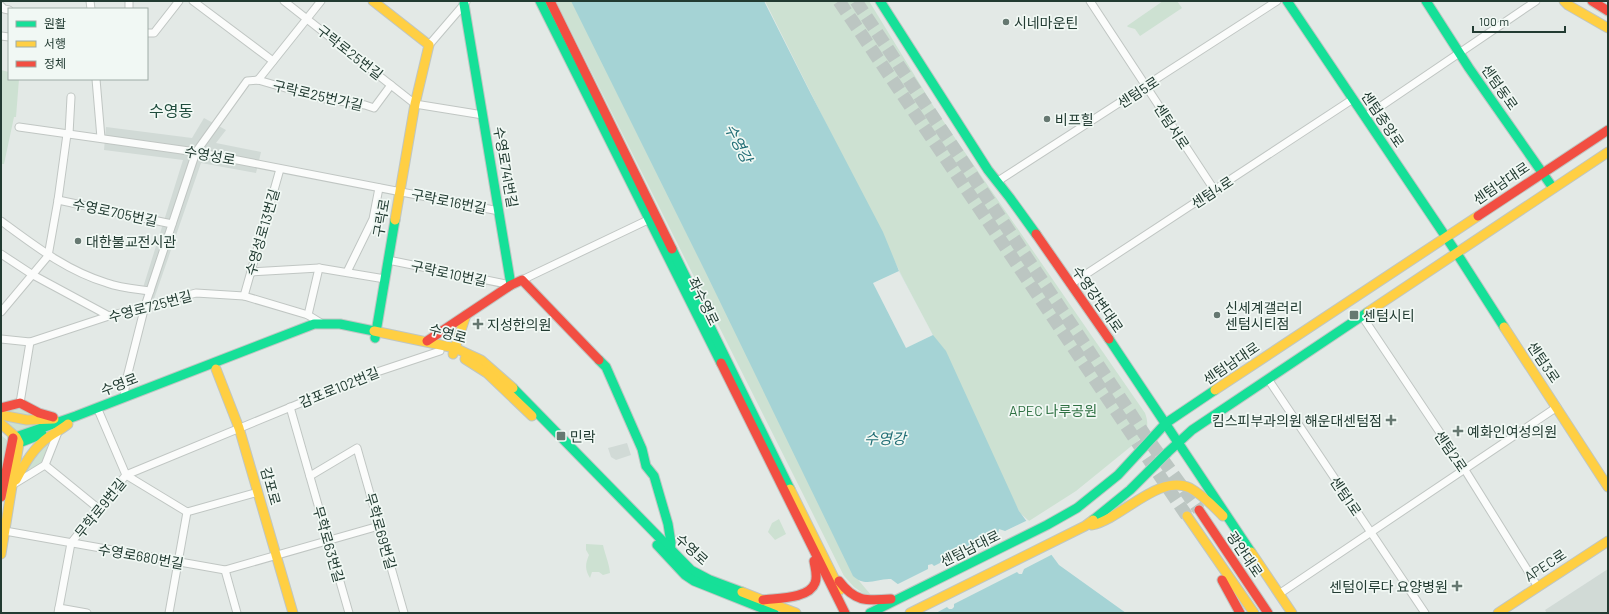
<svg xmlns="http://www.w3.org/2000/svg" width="1609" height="614" viewBox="0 0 1609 614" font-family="Barlow,'Noto Sans KR',sans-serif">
<rect width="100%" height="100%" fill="#e3e9e6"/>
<!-- built -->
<g fill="#d1dad6">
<path d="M204,118L226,130L216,143L261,152L256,173L201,163L154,299L141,294L183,160L104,150L106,127L192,138Z"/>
<path d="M627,443L631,455L616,460L611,457L608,448Z"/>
<path d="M1608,569V613H1547L1545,610Z"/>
</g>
<!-- green -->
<g fill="#cde1d2">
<path d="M556,1H577L855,576L871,595L867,596L854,587L844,576Z"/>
<path d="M765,1H869L937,112L1145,413C1148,421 1148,427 1145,435L1076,491L1029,521L1020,513Z"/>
<path d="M1163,1H1177L1182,8L1140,36L1135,29L1128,27L1127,26Z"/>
<path d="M1,70L9,72V79H19L16,117H14L4,164H1Z"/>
<path d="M20,406L42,416L1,413Z"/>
<path d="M1,419L46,422L18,433Z"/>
<path d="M1,435L8,441L3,468L1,462Z"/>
<path d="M49,441L43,463L23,475L32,457Z"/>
<path d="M779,519L786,534L775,540L768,532L772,523Z"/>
<path d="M586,544L603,545C605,555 609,562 610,573L603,575L599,572H592L590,578C585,570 585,564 589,555L586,550Z"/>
</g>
<!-- water -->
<path fill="#a5d3d5" d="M571,1H764L811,94L883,232L899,271L928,327L933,335L946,351L1019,511L1059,565L1126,613H912L899,585L891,579C877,578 866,588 853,576L705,271Z"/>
<!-- pier -->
<g fill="#e3e9e6">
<path d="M899,271L933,335L906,348L873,283Z"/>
<path d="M1028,520L1053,554L1024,569L1022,574H1019L1017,572L954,604V607L952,609H949L947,607L936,613H909L896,585L928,569V565L932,564L934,566L998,534L999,529L1005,531Z"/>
</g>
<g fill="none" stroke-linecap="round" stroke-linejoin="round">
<!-- highway-tunnel -->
<g stroke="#bcc6c2" stroke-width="13" stroke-dasharray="13 6" stroke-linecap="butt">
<path d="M839,1L1187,516"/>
<path d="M856,1L1145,435L1199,510"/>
</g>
<defs>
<g id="street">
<path d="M90,1L91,9"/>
<path d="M129,1V9"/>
<path d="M193,1L273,61"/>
<path d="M284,1L415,104L483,115"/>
<path d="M1090,1L1215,191"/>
<path d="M1,6L4,9L9,10"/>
<path d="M147,33H154L179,1"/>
<path d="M1,36L9,37"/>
<path d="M429,45L466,2"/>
<path d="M96,79L101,138"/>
<path d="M258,80L321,1"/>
<path d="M1365,117L1536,1"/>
<path d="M19,127L196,152L499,211"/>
<path d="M69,134L71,97"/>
<path d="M998,181L1277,1"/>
<path d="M58,200L172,224"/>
<path d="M1,221C35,246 67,271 107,283C120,288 136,289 150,291"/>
<path d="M1,254L33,275L109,316"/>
<path d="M388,260L511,285"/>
<path d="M251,272L319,268L385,279"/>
<path d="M347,272L373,219L379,188"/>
<path d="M522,280L652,218"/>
<path d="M1071,284L1353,99"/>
<path d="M244,296L280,169"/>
<path d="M1,312L48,256L58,200L67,134"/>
<path d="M308,315L319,268"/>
<path d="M1362,316L1465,470L1538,587"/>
<path d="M1,339L30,342L109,316L196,293L244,296L308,315L321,323"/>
<path d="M1268,379L1425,613"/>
<path d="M124,397L126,381L145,306L196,152L247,81L258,80L320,98L365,105L374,108L391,85"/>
<path d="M20,403L30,342"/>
<path d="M290,407L349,613"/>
<path d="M99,412L126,475L187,512L258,492"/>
<path d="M45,465L99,509"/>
<path d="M310,476L357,448L404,613"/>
<path d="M14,484L45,465L58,432"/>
<path d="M5,531L225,570L379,526"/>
<path d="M225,570L237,613"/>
<path d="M1279,594L1557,407"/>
<path d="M59,608L87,613"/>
<path d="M58,613L71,543L126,475L371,374L440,351"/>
<path d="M169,613L187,512"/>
</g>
<g id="fast">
<path d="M540,1L721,363"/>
<path d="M880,1L988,170L1010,198L1036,234"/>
<path d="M1287,1L1456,252L1504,327"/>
<path d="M1426,1L1469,68L1553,188"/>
<path d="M464,4L511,285"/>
<path d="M672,249L790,489"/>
<path d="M375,338L395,220"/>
<path d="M1109,339L1251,552"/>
<path d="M599,360L606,367L642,449L646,466L654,476L668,524L671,543L670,552"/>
<path d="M513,388L691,570L710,580L742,592"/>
<path d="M13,438L76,416L314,324H340L374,331"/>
<path d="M19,443L42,434"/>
<path d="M1093,520L1130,490L1168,452L1192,430L1368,312"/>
<path d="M657,545L685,575L694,581L774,613"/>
<path d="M870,613L1047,525L1077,508L1118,475L1166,423L1215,390"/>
</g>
<g id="slow">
<path d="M373,1L429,45L415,104L395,220"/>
<path d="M1564,1L1568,5L1608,28"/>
<path d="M1368,312L1608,152"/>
<path d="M1504,327L1608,487"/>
<path d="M374,331L455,348L481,360L513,388"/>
<path d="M453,354L466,315"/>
<path d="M465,359L487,373L532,416"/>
<path d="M216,369L239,428L293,613"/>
<path d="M1215,390L1478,216"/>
<path d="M1,415L27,420L54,419"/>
<path d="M1,424L16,437L19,443L1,554"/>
<path d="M16,480C25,463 34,447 50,436C56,432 62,429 68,424"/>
<path d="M790,489L840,590"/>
<path d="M1187,516L1254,613"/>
<path d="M1092,525C1123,518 1159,473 1190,488C1203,495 1213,506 1223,516"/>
<path d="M1251,552L1292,613"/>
<path d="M742,592L796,613"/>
<path d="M910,613L1085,526L1093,520"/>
<path d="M1498,613L1608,541"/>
</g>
<g id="jam">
<path d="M550,1L672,249"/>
<path d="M1592,1L1608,11"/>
<path d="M1478,216L1608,130"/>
<path d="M1036,234L1109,339"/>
<path d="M427,341L511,285L522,280L599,360"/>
<path d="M721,363L845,613"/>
<path d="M1,408L20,403L39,413L53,417"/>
<path d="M1,497L13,438"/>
<path d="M1199,510L1268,613"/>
<path d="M1222,580L1240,613"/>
<path d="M839,581C855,602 866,601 891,599"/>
<path d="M763,600C777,598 809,599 815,583C818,576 815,568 814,561"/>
</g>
</defs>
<!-- street casing -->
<use href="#street" stroke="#c0c6c3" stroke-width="9"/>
<!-- fast casing -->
<use href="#fast" stroke="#bfc6c3" stroke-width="11"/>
<!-- slow casing -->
<use href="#slow" stroke="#bfc6c3" stroke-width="11"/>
<!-- jam casing -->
<use href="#jam" stroke="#bfc6c3" stroke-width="11"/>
<!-- street -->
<use href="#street" stroke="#fbfcfb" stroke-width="7"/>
<!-- fast -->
<use href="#fast" stroke="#16e098" stroke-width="9"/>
<!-- slow -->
<use href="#slow" stroke="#ffcf43" stroke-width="9"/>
<!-- jam -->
<use href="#jam" stroke="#f24e42" stroke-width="9"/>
</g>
<!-- markers -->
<g fill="#667871" stroke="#f1f8f4" stroke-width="1.5">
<circle cx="1006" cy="22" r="4"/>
<circle cx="1047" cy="119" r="4"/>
<circle cx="78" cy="241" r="4"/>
<circle cx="1217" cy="315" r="4"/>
<rect x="1349" y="310" width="10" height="10" rx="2"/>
<path d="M476 318h4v4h4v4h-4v4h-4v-4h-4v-4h4z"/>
<path d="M1389 414h4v4h4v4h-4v4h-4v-4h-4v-4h4z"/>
<path d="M1456 425h4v4h4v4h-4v4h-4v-4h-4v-4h4z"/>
<rect x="556" y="431" width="10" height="10" rx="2"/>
<path d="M1455 580h4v4h4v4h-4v4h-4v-4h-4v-4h4z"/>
</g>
<g text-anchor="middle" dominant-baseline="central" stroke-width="3.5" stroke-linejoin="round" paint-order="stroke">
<!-- poi labels -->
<g font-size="14" fill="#223b32" stroke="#f1f8f4" text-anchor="start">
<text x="1014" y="22">시네마운틴</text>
<text x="1055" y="119">비프힐</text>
<text x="86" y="241">대한불교전시관</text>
<text x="1225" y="307">신세계갤러리<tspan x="1225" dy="16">센텀시티점</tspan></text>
<text x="1363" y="315">센텀시티</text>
<text x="487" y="324">지성한의원</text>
<text x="1382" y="420" text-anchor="end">킴스피부과의원 해운대센텀점</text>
<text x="1467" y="431">예화인여성의원</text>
<text x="570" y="436">민락</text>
<text x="1448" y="586" text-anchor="end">센텀이루다 요양병원</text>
</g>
<!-- street labels -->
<g font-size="14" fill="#223b32" stroke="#f1f8f4">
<text transform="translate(350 52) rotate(38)">구락로25번길</text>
<text transform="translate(1500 87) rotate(55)">센텀동로</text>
<text transform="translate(1138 92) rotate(-33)">센텀5로</text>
<text transform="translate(318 95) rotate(13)">구락로25번가길</text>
<text transform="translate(1383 119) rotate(56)">센텀중앙로</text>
<text transform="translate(1172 126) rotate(57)">센텀서로</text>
<text transform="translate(210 155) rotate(10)">수영성로</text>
<text transform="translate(506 167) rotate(80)">수영로741번길</text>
<text transform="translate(1501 183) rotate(-34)">센텀남대로</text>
<text transform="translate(1212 192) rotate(-33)">센텀4로</text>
<text transform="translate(449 201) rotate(11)">구락로16번길</text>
<text transform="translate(115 212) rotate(12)">수영로705번길</text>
<text transform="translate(381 218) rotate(-80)">구락로</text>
<text transform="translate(262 232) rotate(-74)">수영성로13번길</text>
<text transform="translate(449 273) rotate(12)">구락로10번길</text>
<text transform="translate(1098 299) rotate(55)">수영강변대로</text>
<text transform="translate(704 301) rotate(64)">좌수영로</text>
<text transform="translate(150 306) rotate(-15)">수영로725번길</text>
<text transform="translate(448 333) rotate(15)">수영로</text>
<text transform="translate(1544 362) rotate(56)">센텀3로</text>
<text transform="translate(1231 363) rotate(-34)">센텀남대로</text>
<text transform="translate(119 384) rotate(-21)">수영로</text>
<text transform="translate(339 387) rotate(-22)">감포로102번길</text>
<text transform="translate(1451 451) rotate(56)">센텀2로</text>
<text transform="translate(271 486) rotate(74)">감포로</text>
<text transform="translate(1346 496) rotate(56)">센텀1로</text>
<text transform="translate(100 508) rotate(-51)">무학로9번길</text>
<text transform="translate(381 531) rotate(74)">무학로69번길</text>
<text transform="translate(329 544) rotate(74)">무학로63번길</text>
<text transform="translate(970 548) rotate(-26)">센텀남대로</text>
<text transform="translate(692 549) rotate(42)">수영로</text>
<text transform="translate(1245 554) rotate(56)">광안대로</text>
<text transform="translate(141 556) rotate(10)">수영로680번길</text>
<text transform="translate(1545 565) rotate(-33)">APEC로</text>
</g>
<!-- park labels -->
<g font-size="14" fill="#2e7042" stroke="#f1f8f4">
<text x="1053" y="410">APEC 나루공원</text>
</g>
<!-- water labels -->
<g font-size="15" font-style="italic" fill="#1f6c74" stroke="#f1f8f4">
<text transform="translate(739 143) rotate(63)">수영강</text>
<text x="885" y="438">수영강</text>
</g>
<!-- quarter labels -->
<g font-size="16" fill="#1f4c3d" stroke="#f1f8f4">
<text x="171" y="110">수영동</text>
</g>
</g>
<!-- border -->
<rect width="1609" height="614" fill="none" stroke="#223b32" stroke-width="4"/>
<!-- legend -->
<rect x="8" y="8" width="140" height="72" fill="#f1f8f4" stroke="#9eaca6"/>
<rect x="16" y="21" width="20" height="6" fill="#16e098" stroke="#9eaca6"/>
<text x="44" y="28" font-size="12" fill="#223b32">원활</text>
<rect x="16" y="41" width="20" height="6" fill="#ffcf43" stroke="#9eaca6"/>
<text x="44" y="48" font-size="12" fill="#223b32">서행</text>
<rect x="16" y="61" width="20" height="6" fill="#f24e42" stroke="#9eaca6"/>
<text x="44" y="68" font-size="12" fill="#223b32">정체</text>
<!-- scale -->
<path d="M1473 26v6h92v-6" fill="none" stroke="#223b32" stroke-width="2"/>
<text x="1479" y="26" font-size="12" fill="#223b32" stroke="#f1f8f4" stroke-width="3" paint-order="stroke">100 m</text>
</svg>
